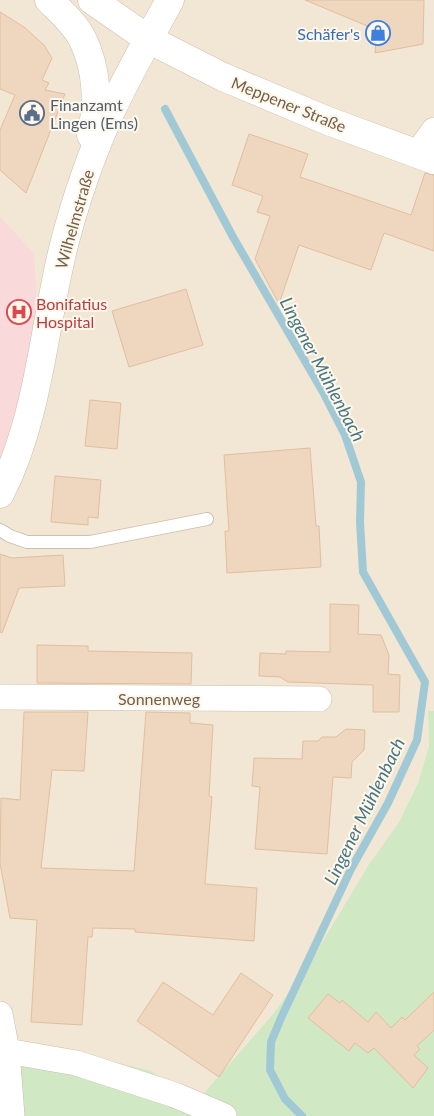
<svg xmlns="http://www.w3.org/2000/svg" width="434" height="1116" viewBox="0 0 434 1116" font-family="Lato,sans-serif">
<rect width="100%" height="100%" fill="#fbf5e5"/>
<!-- residential -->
<path fill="#f2e7d4" d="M0,0H434V711H428L429,746L418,783L399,822L369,864L312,959L274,1013L196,1102L0,1116Z"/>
<!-- medical -->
<path fill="#f9d9da" d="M0,217L34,254L41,369L0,494Z"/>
<!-- green -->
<path fill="#d0e8c4" d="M428,711H434V1116H16L9,1075L24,1060L95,1057L151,1071L196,1102L274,1013L312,959L369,864L399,822L418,783L429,746Z"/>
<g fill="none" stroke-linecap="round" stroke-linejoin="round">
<!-- stream -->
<path stroke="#a1c9d5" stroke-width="8" d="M165,109L233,237L323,392L345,435L361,482L360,522L363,572L425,682L417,740L388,803L351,869L281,1018L271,1042L270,1070L285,1099L302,1116"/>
</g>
<!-- building -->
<g fill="#efd6be" stroke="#e1be9f">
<path d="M305,0H424L423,44L375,53L377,30Z"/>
<path d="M0,12L24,27L44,45L52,58L42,80L49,83L45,90L65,94L26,193L0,170V130L15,95L0,89Z"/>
<path d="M249,134L308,154L300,177L411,215L425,173L434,175V251L384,233L371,270L299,245L279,304L255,259L270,216L257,212L263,196L232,185Z"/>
<path d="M186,289L203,345L129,367L112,311Z"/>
<path d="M90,400L121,403L117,449L85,446Z"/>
<path d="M310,448L316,526H319L321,567L227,573L225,531H229L224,455Z"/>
<path d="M55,476L101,480L98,518L88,517V525L51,522Z"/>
<path d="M0,554L12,558L63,555L65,586L19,588L2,633L0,632Z"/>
<path d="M330,604L359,605L358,634L381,635L389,655L388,674L400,675L399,712H373V685L288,682L280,677L259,676L260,653L286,654V651L330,652Z"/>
<path d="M37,645L88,646V651L192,653L191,684L37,683Z"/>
<path d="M24,712H88L84,771L52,770L41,868L134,871L146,712L190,713V723L213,725L209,796L212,797L205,884L257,888L254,941L135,932V929L93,928L92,937H88L82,1025L31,1022L37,920L10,918L0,863L1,798L20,800Z"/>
<path d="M346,729L365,730L364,750L352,762L351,778L333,777L327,854L255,849L260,787L252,786L254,758L302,759L303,741H318L322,737H336Z"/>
<path d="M241,973L273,995L219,1077L137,1021L163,982L213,1015Z"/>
<path d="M434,992V1030L417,1046L420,1049L414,1055L428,1068L413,1088L374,1048L368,1053L355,1043L349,1051L308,1018L328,994L340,1003L342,1000L368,1022L376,1012L391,1028L402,1017L405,1020Z"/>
</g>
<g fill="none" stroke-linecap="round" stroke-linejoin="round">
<defs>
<path id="service" d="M0,530L10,536L27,542H90L207,519"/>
<g id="minor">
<path d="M417,154L434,130"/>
<path d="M0,697L319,699"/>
<path d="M0,1014L7,1051L12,1116"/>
<path d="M0,1053L7,1051L76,1063L175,1095L224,1116"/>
</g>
<g id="tertiary">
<path d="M49,0C60,11 74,23 82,38C97,68 99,103 91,135"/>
<path d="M0,494C39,417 43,331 63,249C75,201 92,152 113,107C130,70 151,35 170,0"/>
</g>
<path id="secondary" d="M92,0L148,39L223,77L328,121L434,160"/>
</defs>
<!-- service casing -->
<use href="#service" stroke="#ccbdac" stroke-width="14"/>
<!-- minor casing -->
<use href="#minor" stroke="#ccbdac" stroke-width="26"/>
<!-- tertiary casing -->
<use href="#tertiary" stroke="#ccbdac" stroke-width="29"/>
<!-- secondary casing -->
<use href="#secondary" stroke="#cfbea9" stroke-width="29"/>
<!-- service -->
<use href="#service" stroke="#fff" stroke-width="12"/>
<!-- minor -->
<use href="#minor" stroke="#fff" stroke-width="25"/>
<!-- tertiary -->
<use href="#tertiary" stroke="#fff" stroke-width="28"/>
<!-- secondary -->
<use href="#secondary" stroke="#fff" stroke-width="28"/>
</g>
<!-- icons -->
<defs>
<symbol id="shop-ring" viewBox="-11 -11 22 22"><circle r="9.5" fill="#fef8eb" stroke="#3f7fe0" stroke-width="1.5"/><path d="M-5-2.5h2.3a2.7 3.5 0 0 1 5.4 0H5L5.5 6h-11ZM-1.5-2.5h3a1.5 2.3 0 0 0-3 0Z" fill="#3f7fe0"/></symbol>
<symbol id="civic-ring" viewBox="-11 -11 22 22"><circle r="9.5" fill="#fef8eb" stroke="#5c6f8a" stroke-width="1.5"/><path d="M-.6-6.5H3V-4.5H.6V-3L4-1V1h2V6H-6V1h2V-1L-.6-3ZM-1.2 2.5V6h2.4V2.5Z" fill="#5c6f8a"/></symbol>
<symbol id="hospital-ring" viewBox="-11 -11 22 22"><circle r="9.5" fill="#fef8eb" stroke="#e0444e" stroke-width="1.5"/><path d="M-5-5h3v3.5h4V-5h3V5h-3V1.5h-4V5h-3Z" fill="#e0444e"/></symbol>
</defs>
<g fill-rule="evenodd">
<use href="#shop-ring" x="364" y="19" width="28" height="28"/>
<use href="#civic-ring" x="18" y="99" width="28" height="28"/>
<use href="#hospital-ring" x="5" y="298" width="28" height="28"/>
</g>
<g text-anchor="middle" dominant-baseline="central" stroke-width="4" stroke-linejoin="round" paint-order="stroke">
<!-- shop labels -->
<g font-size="16" fill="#366cbe" stroke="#fef8eb" text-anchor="end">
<text x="360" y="33">Schäfer's</text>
</g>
<!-- service labels -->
<g font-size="16" fill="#4e5e75" stroke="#fef8eb" text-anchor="start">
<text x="50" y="104">Finanzamt<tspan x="50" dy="18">Lingen (Ems)</tspan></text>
</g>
<!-- street labels -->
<g font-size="16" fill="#735d4b" stroke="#fef8eb">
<text transform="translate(289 104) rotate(22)">Meppener Straße</text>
<text transform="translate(74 219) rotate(-74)">Wilhelmstraße</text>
<text x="159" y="698">Sonnenweg</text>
</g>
<!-- health labels -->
<g font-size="16" fill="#be3a42" stroke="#fef8eb" text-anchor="start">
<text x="36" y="303">Bonifatius<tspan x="36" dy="18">Hospital</tspan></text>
</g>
<!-- water labels -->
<g font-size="18" font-style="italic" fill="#467585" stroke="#fef8eb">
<text transform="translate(323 369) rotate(62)">Lingener Mühlenbach</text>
<text transform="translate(364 811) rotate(-64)">Lingener Mühlenbach</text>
</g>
</g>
</svg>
